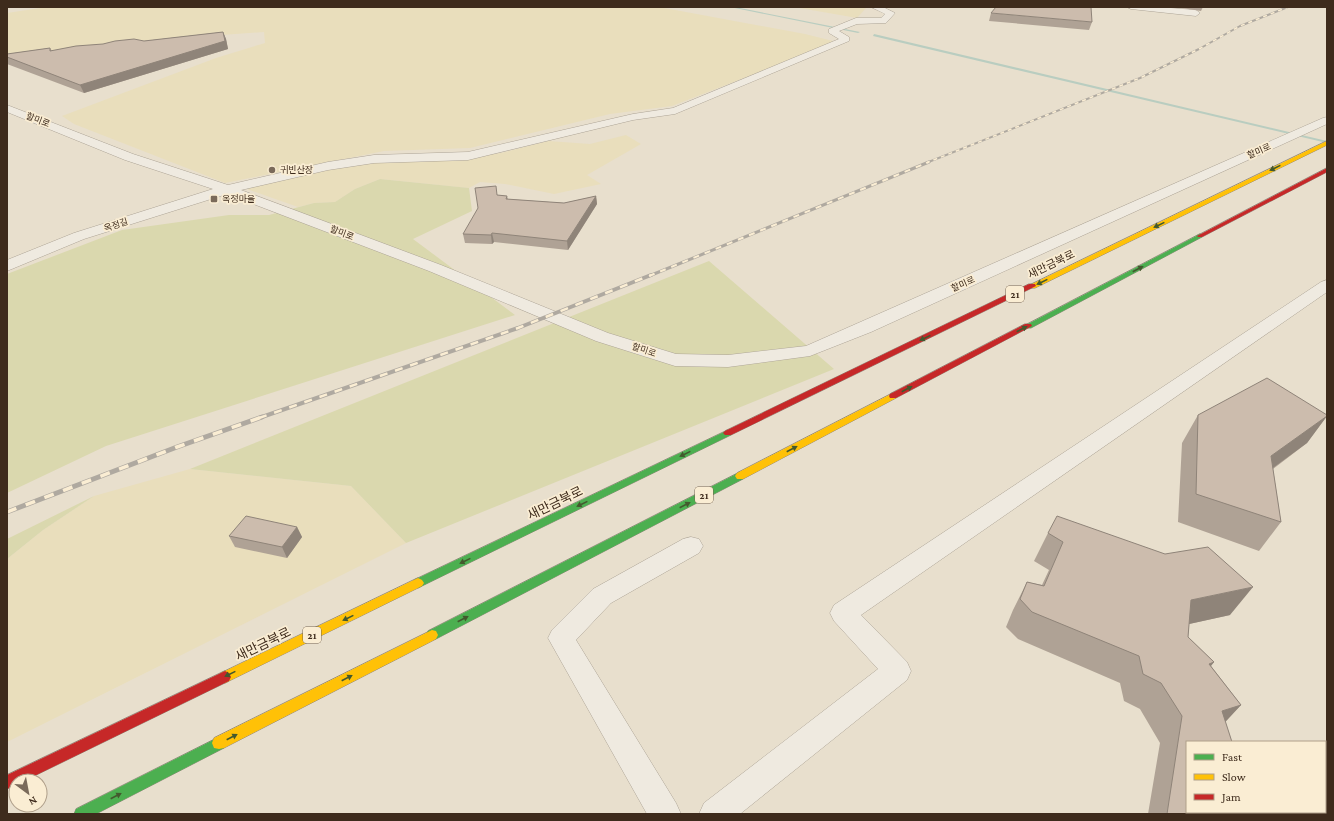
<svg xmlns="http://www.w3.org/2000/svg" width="1334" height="821" viewBox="0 0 1334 821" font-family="'Crimson Pro','Noto Sans KR',serif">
<rect width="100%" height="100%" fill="#e8dfcd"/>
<!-- farmland -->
<g fill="#e9debc">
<path d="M47,7H659L805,34L837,42L672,106L610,114L470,148L384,151L225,183L74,124L62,116L216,58L265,43L264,32L166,39L7,61V13Z"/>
<path d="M794,7H864L866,8L857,18Z"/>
<path d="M626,135L641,144L587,175L601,184L554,194L505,184L480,182L469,188L380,179L355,189L335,202L314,203L298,207L244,188L339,166L373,161L452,159L501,153L548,141L590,144Z"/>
<path d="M190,469L351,486L406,543L7,742V559L43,530L94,496Z"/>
</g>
<!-- green -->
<g fill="#dad8ae">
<path d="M380,179L469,188L472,211L413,239L515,315L106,446L7,493V274L122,230L229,215H269L314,203L335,202L355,189Z"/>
<path d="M709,261L834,369L406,543L351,486L190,469Z"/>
<path d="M94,496L43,530L7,559V539Z"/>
</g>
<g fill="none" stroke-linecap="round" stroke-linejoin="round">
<!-- stream -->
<g fill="#b9cdc0" fill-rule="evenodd">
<path d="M730,7H735L860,32L858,33Z"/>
<path d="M874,34L1327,141V143L873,36Z"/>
</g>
<defs>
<g id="street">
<path d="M871,7H883L895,13L886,23L857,24L839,31L849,37V41L675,114L633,120L468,160L374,163L328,170L241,190L441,265L608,333L676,354L728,355L806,346L1323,118L1327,117V124L871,332L810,356L728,367L675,366L596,341L429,271L227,194L84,239L7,271V260L74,233L213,189L125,160L7,112V105L133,154L228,185L328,162L374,155L468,152L633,114L673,108L839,39L829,33V29L856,18H881L885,14Z"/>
<path d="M1127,7H1158L1196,10L1200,13L1196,16L1131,9Z"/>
<path d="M1327,280V292L861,615L907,662L911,671L907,680L740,814H699L704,803L878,669L834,621L830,613L834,605L1321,282Z"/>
<path d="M691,537L699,539L703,546L699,553L611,603L576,640L676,803L681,814H647L548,638L552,630L593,589L683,539Z"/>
</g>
<g id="fast">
<path d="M1200,234L1202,235V237L1031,328H1025L1024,326Z"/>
<path d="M728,430L731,431L733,433L731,435L422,586L418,588L414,586L412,583L414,580Z"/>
<path d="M740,472L743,473L745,476L743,479L436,639L432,640L428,639L426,635L428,631Z"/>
<path d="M219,737L224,738L226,743L224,748L96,814H74L76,809Z"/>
</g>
<g id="slow">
<path d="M1327,141V145L1035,288H1029L1028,286Z"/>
<path d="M893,393L897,396L896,398L743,479H737L735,476L737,473Z"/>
<path d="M418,578L422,580L424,583L422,586L229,681L225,683L221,681L219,677L221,673Z"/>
<path d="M432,630L436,631L438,635L436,639L224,748L219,749L214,748L212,743L214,738Z"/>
</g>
<g id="jam">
<path d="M1327,168V172L1202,237H1198L1197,236Z"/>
<path d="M1029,284H1035L1036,286L731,435H725L723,433L725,431Z"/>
<path d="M1025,324H1031L1032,326L896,398H890L889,396L890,394Z"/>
<path d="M225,671L229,673L231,677L229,681L24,781H16V785L7,789V775Z"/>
</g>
</defs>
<!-- street casing -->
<use href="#street" stroke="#ada496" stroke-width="1"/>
<!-- fast casing -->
<use href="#fast" stroke="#93897d" stroke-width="1"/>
<!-- slow casing -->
<use href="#slow" stroke="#93897d" stroke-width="1"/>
<!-- jam casing -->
<use href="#jam" stroke="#93897d" stroke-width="1"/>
<!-- street -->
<use href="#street" fill="#efeae0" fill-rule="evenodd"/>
<!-- fast -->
<use href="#fast" fill="#4caf50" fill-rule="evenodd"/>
<!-- slow -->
<use href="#slow" fill="#ffc107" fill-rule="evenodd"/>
<!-- jam -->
<use href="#jam" fill="#c62828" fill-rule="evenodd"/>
<defs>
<path id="rail-far3" d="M926,163L1140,78L1199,49L1240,26L1288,7"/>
<path id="rail-far2" d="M649,276L929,162"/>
<path id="rail-far1" d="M259,418L518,328L651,275"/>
<path id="rail" d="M7,512L177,447L262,417"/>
</defs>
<!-- rail-far3 casing -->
<use href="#rail-far3" stroke="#afa9a0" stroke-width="2"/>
<!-- rail-far2 casing -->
<use href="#rail-far2" stroke="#afa9a0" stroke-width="3"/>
<!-- rail-far1 casing -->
<use href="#rail-far1" stroke="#afa9a0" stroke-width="4"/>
<!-- rail casing -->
<use href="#rail" stroke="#afa9a0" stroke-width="5"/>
<!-- rail-far3 -->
<use href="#rail-far3" stroke="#faedd3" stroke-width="1.5" stroke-dasharray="4" stroke-linecap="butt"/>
<!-- rail-far2 -->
<use href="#rail-far2" stroke="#faedd3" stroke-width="2" stroke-dasharray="6" stroke-linecap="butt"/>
<!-- rail-far1 -->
<use href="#rail-far1" stroke="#faedd3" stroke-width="2.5" stroke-dasharray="8" stroke-linecap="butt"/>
<!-- rail -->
<use href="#rail" stroke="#faedd3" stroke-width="3.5" stroke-dasharray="10" stroke-linecap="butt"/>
</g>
<!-- wall -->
<g fill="#afa295">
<path d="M1175,7H1203L1201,11Z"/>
<path d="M991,13L1092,22L1089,30L989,21Z"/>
<path d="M223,32L226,39L228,49L84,93L7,64V54L50,48L52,51L144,41Z"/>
<path d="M497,195L507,196L508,199L564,203L596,196L597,204L568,250L494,242L492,244L465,243L463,234Z"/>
<path d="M1198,415H1327V416L1307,443L1273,469L1281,522L1259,551L1178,522L1182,443Z"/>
<path d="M297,527L302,537L287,558L235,547L229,536Z"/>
<path d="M1048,533L1230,615L1189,624L1188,637L1214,662L1211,666L1241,705L1225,722L1256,814H1148L1160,743L1140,709L1124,701L1120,683L1018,639L1006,627L1013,610L1027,582L1042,585L1049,570L1034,561Z"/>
</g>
<!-- shaded-wall -->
<g fill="#8f8479">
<path d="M223,32L226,39L228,49L84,93L80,85Z"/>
<path d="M596,196L597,204L568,250L567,241Z"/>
<path d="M492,233L494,242L492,244L491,235Z"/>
<path d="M1327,416L1307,443L1251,484L1271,456Z"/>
<path d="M297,527L302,537L287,558L282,547Z"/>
<path d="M1253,587L1230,615L1171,628L1191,600Z"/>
<path d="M1214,662L1192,689L1209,664Z"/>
<path d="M1241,705L1216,732L1222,711Z"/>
</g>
<!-- building -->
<g fill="#ccbcad" stroke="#8f8479">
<path d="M996,7H1091L1092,22L991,13Z"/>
<path d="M223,32L225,41L80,85L7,57V54L50,48V51L76,46L103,44L115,41L134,39L144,41Z"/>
<path d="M496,186L497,195L507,196L506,199L564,203L596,196L567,241L492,233L491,235L463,234L478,208L475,188Z"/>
<path d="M1267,378L1327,415V416L1271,456L1281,522L1196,494L1198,415Z"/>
<path d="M246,516L297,527L282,547L229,536Z"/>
<path d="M1057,516L1165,554L1208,547L1253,587L1191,600L1188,637L1214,662L1209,664L1241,705L1222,711L1232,742H1187V812H1256V814H1167L1182,716L1161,683L1143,674L1139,656L1032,612L1020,599L1027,582L1044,586L1063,542L1048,533Z"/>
</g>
<!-- one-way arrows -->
<defs><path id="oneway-solid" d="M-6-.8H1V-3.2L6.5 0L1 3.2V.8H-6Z"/></defs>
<g fill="#43592e">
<use href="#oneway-solid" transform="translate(1275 168) rotate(154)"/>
<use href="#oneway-solid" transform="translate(1159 225) rotate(154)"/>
<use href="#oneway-solid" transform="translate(1138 269) rotate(-28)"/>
<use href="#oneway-solid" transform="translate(1042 282) rotate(154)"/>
<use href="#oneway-solid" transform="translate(1022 329) rotate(-28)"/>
<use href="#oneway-solid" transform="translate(925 338) rotate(154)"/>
<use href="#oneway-solid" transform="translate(907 389) rotate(-28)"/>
<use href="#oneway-solid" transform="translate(792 449) rotate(-28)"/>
<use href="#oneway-solid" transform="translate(685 454) rotate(154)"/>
<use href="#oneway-solid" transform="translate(582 504) rotate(154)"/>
<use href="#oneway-solid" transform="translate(685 505) rotate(-27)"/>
<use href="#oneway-solid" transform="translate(465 561) rotate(154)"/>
<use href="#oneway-solid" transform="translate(348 618) rotate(154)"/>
<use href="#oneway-solid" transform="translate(463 619) rotate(-27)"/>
<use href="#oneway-solid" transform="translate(230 674) rotate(154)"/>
<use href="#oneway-solid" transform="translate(347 678) rotate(-27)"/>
<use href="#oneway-solid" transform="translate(232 737) rotate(-27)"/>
<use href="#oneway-solid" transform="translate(116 796) rotate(-27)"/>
</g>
<!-- markers -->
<g fill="#7a6a5a" stroke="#faedd3" stroke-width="1.5">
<circle cx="272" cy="170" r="4"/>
<rect x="210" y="195" width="8" height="8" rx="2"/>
</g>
<g text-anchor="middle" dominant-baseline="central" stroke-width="3.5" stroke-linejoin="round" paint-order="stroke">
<!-- far-street labels -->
<g font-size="9" fill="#3e2b1c" stroke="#faedd3">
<text transform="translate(38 120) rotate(21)">할미로</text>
<text transform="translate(1259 151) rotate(-24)">할미로</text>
<text transform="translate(116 225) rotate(-18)">옥정길</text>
<text transform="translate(342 233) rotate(21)">할미로</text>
<text transform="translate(963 284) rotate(-24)">할미로</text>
<text transform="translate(644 350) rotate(18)">할미로</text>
</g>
<!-- far-poi labels -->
<g font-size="9" fill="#3e2b1c" stroke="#faedd3" text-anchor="start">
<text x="280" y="170">귀빈산장</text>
<text x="222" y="199">옥정마을</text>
</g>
<!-- shield labels -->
<g fill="#faedd3" stroke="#766553" stroke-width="1">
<rect x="1006" y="286" width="18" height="16" rx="3"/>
<rect x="695" y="487" width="18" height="16" rx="3"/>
<rect x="303" y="627" width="18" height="16" rx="3"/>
</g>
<g font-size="10" font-weight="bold" fill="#3e2b1c">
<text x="1015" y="294">21</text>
<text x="704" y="495">21</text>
<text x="312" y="635">21</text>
</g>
<!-- street labels -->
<g font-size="11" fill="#3e2b1c" stroke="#faedd3">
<text transform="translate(1051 264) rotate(-26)">새만금북로</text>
</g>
<!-- near-street labels -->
<g font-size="13" fill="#3e2b1c" stroke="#faedd3">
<text transform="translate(555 503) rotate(-26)">새만금북로</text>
<text transform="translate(263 644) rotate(-26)">새만금북로</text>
</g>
</g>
<!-- border -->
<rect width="1334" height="821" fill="none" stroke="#3e2b1c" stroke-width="16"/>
<!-- legend -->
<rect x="1186" y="741" width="140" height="72" fill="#faedd3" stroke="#af9f8a"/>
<rect x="1194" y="754" width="20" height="6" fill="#4caf50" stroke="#af9f8a"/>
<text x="1222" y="761" font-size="12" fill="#3e2b1c">Fast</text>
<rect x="1194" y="774" width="20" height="6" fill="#ffc107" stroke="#af9f8a"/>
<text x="1222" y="781" font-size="12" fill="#3e2b1c">Slow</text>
<rect x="1194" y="794" width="20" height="6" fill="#c62828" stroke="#af9f8a"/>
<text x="1222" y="801" font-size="12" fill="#3e2b1c">Jam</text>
<!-- north arrow -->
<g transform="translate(28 793) rotate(148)"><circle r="19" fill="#faedd3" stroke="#af9f8a"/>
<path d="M0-3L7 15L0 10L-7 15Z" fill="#7a6a5a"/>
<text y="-6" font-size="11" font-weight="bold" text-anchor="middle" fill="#3e2b1c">N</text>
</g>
</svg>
